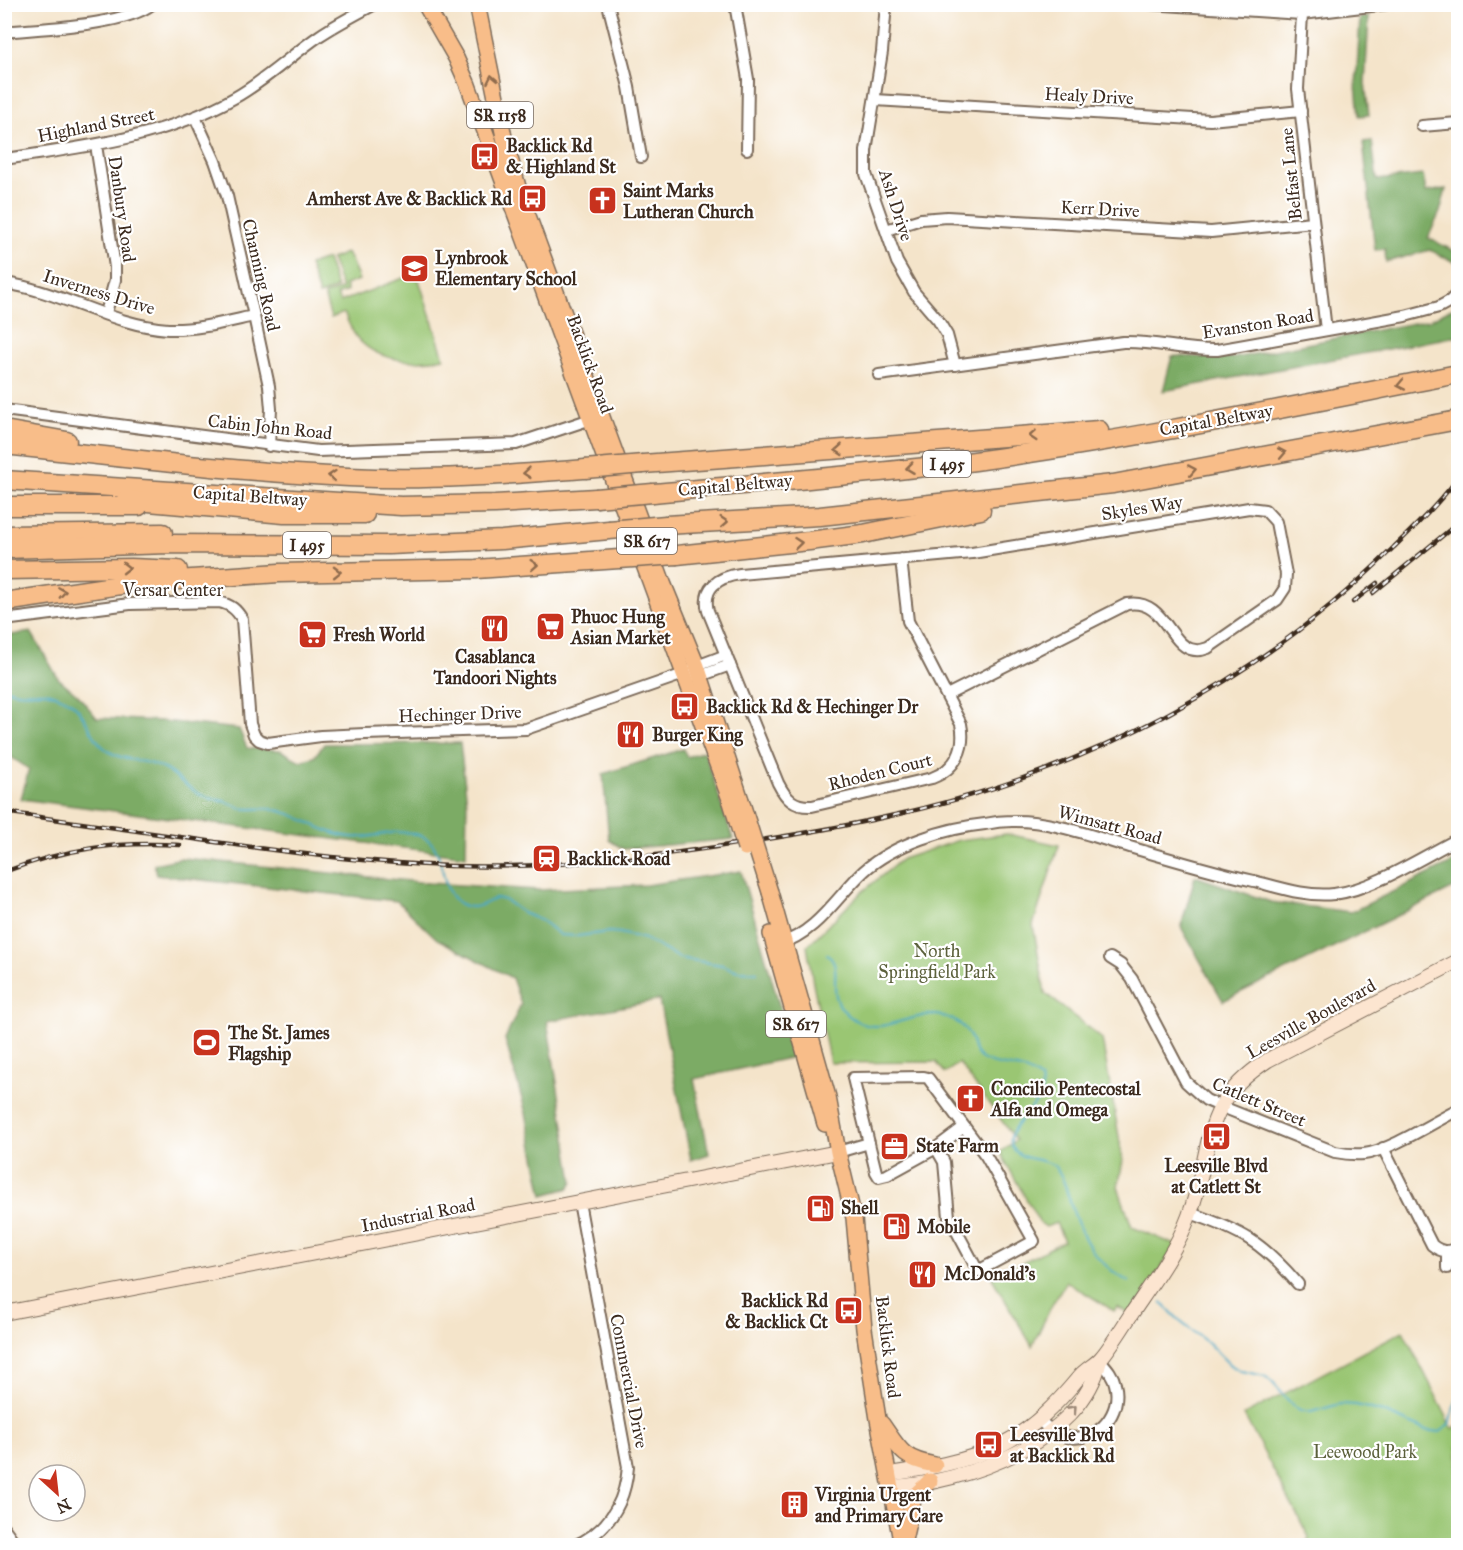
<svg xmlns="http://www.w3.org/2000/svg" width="1463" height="1550" viewBox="0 0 1463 1550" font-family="'IM FELL Great Primer',serif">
<rect width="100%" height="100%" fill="#fff"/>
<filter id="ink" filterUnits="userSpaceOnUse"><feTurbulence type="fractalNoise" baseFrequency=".0167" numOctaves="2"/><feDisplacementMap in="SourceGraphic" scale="12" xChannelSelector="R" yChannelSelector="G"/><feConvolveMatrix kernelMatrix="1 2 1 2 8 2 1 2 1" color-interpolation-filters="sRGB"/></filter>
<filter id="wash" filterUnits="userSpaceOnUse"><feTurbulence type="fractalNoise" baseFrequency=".008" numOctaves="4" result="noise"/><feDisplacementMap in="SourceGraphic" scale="24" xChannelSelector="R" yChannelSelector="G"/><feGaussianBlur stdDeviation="1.35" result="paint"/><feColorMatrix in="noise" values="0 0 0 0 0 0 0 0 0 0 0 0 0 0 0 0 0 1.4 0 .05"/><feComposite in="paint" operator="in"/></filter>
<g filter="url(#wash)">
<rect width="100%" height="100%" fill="#f4e4ca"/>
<!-- green -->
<g fill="#9ac673" stroke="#6a7848" stroke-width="1.5">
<path d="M346,253L351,260L359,280L345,285L347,291L337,295L340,302L411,275L419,280L444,358C415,364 379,362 358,339C352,332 348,322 344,313L331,318L324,295L342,289L331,259Z"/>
<path d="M327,259L337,288L319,295L309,265Z"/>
<path d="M1007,834L1059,845L1033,925L1045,993L1102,1039L1123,1160L1118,1187L1132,1227L1176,1245L1131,1315L1117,1307L1114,1311L1066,1281L1053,1303L1032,1346L992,1278L1064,1241L1056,1223L1046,1227L1039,1222L1000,1152L1016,1140L959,1063L945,1073L936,1062L830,1063L813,983L807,946L862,892L902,859L959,840Z"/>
<path d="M1403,1331L1453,1429L1458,1426V1545H1306L1309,1537L1244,1415Z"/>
</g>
<!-- forest -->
<g fill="#7bab65" stroke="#5b6a42" stroke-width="1.5">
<path d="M1369,17L1365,83L1369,115L1359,116L1356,85L1360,18Z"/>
<path d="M1372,141L1377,180L1423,175L1426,192L1446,189L1440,212L1428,238L1458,253V264L1430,250L1386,262L1385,249L1375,250L1363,142Z"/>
<path d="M1458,305V336L1163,391L1172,356L1234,358L1429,320Z"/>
<path d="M31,632L58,678L78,695L97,718L162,721L239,729L247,748L280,750L300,761L314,757L324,744L460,743L467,803L466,856L21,799L29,769L5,753V636Z"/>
<path d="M683,749L687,757L704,751L733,839L623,849L609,840L603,774Z"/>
<path d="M182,858L429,883L539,890L646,885L741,871L794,1057L694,1079L709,1154L691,1160L659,1000L547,1021L573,1181L569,1188L543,1195L526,1113L505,1039L521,1004L512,978L437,939L397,901L156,875L154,864Z"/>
<path d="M1458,860V886L1223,1001L1181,927L1195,876L1271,902L1351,912Z"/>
</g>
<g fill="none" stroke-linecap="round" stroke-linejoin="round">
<!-- stream -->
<g stroke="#47a9c6" stroke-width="2">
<path d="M4,688C19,695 29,692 44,692C52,693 67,699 73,704C86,715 90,734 101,745C120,764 140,757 160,767C175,774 186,787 201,795C210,799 219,799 227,802C232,803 235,806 240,808C250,811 261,807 271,809C300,813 323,835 352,837C377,839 392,827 419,835C453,845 432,903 471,907C480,908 489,901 496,898L505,900L523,913L542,921L560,935L578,936L609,932L620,933L645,939L679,958L722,965L738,971L757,972"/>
<path d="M827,954C848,968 818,997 855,1020C881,1037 908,1013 935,1015C951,1016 966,1025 971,1039C974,1047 974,1054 982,1059C999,1070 1022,1062 1041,1080C1048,1106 1007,1121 1011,1143C1016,1164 1047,1155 1057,1169C1066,1181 1067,1194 1072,1208C1083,1242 1097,1264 1129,1282"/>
<path d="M1162,1303L1182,1323L1208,1343L1230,1365L1241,1371L1265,1376L1273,1383L1292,1405L1300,1410L1311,1412L1340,1404L1356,1405L1383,1412L1426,1430L1440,1432L1450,1425L1454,1407L1458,1398"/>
</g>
</g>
</g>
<g filter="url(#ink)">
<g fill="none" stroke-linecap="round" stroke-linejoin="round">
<defs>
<g id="street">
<path d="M608,4L629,87L641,157"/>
<path d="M735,4L748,79L747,149"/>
<path d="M886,4L882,52L866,151V174L897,262L914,292L938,320L947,335L955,365"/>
<path d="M1149,4L1302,14L1388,4"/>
<path d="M1302,14L1298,89L1326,330"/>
<path d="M4,32C41,28 124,26 152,4"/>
<path d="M875,100L1210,120L1301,111"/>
<path d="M195,117L215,161L227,196L254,316L269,386L271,409L269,446"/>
<path d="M1422,126L1458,123"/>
<path d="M96,145L115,267V280L106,313"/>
<path d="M4,159C84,147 163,138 234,98C265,81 290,56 319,36C337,24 356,14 375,4"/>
<path d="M886,230L921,219L947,217L1211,232L1313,222"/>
<path d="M4,283C61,291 111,325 168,329C197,330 226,322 254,316"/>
<path d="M879,375L1123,342C1155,341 1186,351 1217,350L1405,316L1439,307L1450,301L1458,293"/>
<path d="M4,410L318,451L516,444L597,417"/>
<path d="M901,559L908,621L961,724C966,748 956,769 932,778L812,806C794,807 786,799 778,783L708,611C702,588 718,577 740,574L972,553L1249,508L1265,510L1276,522L1286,574L1285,588L1277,600L1208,648C1169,663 1171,597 1127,604L947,695"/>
<path d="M4,620L130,604L219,602C231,605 236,609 242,619L250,724L254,735L259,740L268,743L321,736L365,734L526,729L684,674L697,666L726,655"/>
<path d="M693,675L700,676L730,665"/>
<path d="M779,944C817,933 837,896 864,871C894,844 946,828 985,824C994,822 1003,821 1012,821C1050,820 1088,835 1123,845C1167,858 1210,871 1254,881C1281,888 1307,897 1334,894C1374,889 1422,857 1458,839"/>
<path d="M1110,958L1121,965L1132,979L1186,1082L1206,1100L1220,1106L1335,1152C1345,1154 1354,1155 1364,1154C1389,1151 1434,1122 1458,1110"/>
<path d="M936,1148L944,1162L949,1217L978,1271L1034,1241L986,1156L928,1078L924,1077L853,1078L876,1172L879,1177L887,1175L936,1148L964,1127"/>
<path d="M1383,1148L1432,1245C1442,1253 1447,1252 1458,1248"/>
<path d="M838,1152L869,1143"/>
<path d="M1190,1213C1242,1231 1262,1242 1298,1284"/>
<path d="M1447,1268V1252"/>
<path d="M1040,1421C1048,1428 1056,1435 1068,1437C1098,1443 1123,1412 1115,1384C1113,1374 1106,1367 1100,1360"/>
<path d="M4,1528L17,1546"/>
<path d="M574,1546C608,1531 625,1503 628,1467L579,1202"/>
</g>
<g id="secondary">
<path d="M4,1313L838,1152"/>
<path d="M889,1474C923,1469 967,1462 999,1446C1033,1429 1056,1405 1080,1376C1086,1369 1095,1365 1101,1358C1112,1345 1122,1328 1132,1313C1153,1282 1176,1251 1189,1216C1215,1147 1197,1106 1268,1060L1458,961"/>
<path d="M891,1487C966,1483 1082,1442 1100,1360"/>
</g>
<g id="primary">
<path d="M425,4L456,58L468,85L731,802"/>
<path d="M477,4L504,137L520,194L663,583L697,666L741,800"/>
<path d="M770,892L828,1097L838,1152L854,1218L864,1329L878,1419L902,1546"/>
<path d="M771,934L825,1124"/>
<path d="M882,1424C900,1450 902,1459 935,1465"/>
<path d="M904,1540L914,1496L930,1481"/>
</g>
<g id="highway">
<path d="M4,430L67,441"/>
<path d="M4,445C119,457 234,472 349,477C428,481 506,475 585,469"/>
<path d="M643,464L1099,430"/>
<path d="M4,480L401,506L495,504L596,498"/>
<path d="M653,493C760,483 868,475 975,461C1137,439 1298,405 1458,374"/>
<path d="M126,500L284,514H365"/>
<path d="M4,506H139"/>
<path d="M666,525L820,516L1113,484L1458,420"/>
<path d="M4,535L163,533"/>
<path d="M4,549L170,544L389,545L502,540L609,530"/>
<path d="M677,555L809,541L863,534L981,510"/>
<path d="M4,570L131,568L178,570"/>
<path d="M4,602L134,583L279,573L476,569L619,559"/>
</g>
</defs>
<!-- street casing -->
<use href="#street" stroke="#7c6b5a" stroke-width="14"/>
<!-- secondary casing -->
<use href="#secondary" stroke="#7c6b5a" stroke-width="16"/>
<!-- primary casing -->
<use href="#primary" stroke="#7c6b5a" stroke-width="18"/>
<!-- highway casing -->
<use href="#highway" stroke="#7c6b5a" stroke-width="21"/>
<!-- street -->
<use href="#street" stroke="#fff" stroke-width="10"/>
<!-- secondary -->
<use href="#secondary" stroke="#fce5d0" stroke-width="14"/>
<!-- primary -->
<use href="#primary" stroke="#f8bd89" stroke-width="15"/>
<!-- highway -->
<use href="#highway" stroke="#f8bd89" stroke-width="18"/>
<defs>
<g id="rail">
<path d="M1373,593L1458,523"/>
<path d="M1353,602L1377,583"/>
<path d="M4,812C75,822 145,832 215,842C293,853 371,863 450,866C549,869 650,858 748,842C840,828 935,810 1023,778C1162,728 1289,652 1394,547C1417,525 1439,503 1458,478"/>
<path d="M4,872C64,849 116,841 180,845"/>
</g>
</defs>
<!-- rail casing -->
<use href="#rail" stroke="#3b2a1e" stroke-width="4.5"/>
<!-- rail -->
<use href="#rail" stroke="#fff" stroke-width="2" stroke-dasharray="7" stroke-linecap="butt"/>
<defs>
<g id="primary-bridge">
<path d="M741,800L770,892"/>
<path d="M731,802L745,848"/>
</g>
<g id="highway-bridge">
<path d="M585,469L643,464"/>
<path d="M596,498L653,493"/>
<path d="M609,530L666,525"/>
<path d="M619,559L677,555"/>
</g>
</defs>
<!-- primary-bridge casing -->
<use href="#primary-bridge" stroke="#7c6b5a" stroke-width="18" stroke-linecap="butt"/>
<!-- highway-bridge casing -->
<use href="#highway-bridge" stroke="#7c6b5a" stroke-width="21" stroke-linecap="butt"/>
<!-- primary-bridge -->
<use href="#primary-bridge" stroke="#f8bd89" stroke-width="15"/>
<!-- highway-bridge -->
<use href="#highway-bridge" stroke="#f8bd89" stroke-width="18"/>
</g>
<!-- one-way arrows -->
<defs><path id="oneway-chevron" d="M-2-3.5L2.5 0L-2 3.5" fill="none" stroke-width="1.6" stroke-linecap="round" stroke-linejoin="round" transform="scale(1.5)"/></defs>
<g stroke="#906c4e">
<use href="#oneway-chevron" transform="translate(492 79) rotate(-101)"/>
<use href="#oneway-chevron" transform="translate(1401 385) rotate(169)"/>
<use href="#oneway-chevron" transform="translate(1033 436) rotate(176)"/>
<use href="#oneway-chevron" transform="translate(839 450) rotate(176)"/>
<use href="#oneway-chevron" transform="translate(1282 453) rotate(-11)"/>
<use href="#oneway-chevron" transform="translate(910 468) rotate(173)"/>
<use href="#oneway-chevron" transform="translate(1192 470) rotate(-11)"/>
<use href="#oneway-chevron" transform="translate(527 473) rotate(175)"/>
<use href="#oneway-chevron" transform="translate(332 476) rotate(-175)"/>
<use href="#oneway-chevron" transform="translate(724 522) rotate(-4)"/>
<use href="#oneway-chevron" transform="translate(798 543) rotate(-6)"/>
<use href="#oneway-chevron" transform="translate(534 565) rotate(-4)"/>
<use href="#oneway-chevron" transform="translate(126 568)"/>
<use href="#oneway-chevron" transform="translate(337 572) rotate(-1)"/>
<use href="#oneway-chevron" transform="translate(62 592) rotate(-8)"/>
</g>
<use stroke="#9c8877" href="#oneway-chevron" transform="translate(1073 1409) rotate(-48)"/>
</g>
<!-- icons -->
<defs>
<symbol id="bus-square" viewBox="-11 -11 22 22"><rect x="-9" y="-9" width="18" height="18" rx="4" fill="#c8321e" stroke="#fff"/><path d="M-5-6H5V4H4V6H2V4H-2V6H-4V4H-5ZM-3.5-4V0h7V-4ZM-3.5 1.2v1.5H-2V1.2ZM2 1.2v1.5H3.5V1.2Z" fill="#fff"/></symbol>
<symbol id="church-square" viewBox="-11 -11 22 22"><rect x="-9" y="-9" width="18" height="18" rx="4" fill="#c8321e" stroke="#fff"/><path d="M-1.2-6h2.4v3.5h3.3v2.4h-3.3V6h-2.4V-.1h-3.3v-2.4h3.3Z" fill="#fff"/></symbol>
<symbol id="school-square" viewBox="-11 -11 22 22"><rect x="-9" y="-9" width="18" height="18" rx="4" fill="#c8321e" stroke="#fff"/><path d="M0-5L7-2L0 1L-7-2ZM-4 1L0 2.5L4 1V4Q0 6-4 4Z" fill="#fff"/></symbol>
<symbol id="supermarket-square" viewBox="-11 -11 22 22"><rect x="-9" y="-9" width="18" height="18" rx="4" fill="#c8321e" stroke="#fff"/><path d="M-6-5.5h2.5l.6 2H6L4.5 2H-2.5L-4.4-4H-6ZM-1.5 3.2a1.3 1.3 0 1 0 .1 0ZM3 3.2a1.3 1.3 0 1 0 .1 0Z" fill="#fff"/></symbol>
<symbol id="restaurant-square" viewBox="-11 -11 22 22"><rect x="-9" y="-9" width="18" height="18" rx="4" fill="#c8321e" stroke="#fff"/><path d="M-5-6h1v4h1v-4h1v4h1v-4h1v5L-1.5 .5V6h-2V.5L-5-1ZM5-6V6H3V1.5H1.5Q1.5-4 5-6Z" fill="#fff"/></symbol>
<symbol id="station-square" viewBox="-11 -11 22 22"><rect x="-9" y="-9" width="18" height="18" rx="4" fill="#c8321e" stroke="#fff"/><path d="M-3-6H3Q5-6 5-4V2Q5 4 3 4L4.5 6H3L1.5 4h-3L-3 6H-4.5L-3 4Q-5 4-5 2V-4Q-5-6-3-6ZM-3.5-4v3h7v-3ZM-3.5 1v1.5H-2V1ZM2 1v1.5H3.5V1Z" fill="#fff"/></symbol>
<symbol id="stadium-square" viewBox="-11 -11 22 22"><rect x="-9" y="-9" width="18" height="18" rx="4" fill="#c8321e" stroke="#fff"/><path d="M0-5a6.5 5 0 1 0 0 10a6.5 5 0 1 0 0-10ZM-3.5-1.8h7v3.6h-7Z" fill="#fff"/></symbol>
<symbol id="office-square" viewBox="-11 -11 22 22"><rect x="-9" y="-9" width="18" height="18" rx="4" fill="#c8321e" stroke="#fff"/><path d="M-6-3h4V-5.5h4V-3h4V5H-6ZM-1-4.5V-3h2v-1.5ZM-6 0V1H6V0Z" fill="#fff"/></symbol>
<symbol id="fuel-square" viewBox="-11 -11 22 22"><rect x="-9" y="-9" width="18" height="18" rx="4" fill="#c8321e" stroke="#fff"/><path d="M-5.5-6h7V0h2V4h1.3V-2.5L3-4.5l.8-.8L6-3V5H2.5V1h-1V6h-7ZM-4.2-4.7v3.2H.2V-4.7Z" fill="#fff"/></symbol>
<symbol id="building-square" viewBox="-11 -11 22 22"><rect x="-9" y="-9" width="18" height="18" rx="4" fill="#c8321e" stroke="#fff"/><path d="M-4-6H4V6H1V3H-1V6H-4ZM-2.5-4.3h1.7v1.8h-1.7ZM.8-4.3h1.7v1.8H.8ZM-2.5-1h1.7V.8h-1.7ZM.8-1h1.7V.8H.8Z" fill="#fff"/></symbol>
</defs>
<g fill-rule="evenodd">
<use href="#bus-square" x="468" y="140" width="33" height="33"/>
<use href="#bus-square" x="516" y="182" width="33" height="33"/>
<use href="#church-square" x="586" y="184" width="33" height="33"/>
<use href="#school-square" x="398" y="252" width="33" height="33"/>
<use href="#supermarket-square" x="534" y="610" width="33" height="33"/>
<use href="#restaurant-square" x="478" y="612" width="33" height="33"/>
<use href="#supermarket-square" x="296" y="618" width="33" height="33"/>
<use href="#bus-square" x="668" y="690" width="33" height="33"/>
<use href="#restaurant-square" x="614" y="718" width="33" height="33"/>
<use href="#station-square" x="530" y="842" width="33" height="33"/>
<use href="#stadium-square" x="190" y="1026" width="33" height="33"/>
<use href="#church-square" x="954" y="1082" width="33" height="33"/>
<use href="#bus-square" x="1200" y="1120" width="33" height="33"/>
<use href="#office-square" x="878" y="1130" width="33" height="33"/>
<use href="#fuel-square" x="804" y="1192" width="33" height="33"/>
<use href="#fuel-square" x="880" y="1210" width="33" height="33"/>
<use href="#restaurant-square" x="906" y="1258" width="33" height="33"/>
<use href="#bus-square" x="832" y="1294" width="33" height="33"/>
<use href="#bus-square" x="972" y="1428" width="33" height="33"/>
<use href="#building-square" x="778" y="1488" width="33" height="33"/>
</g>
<g text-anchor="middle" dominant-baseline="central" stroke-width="4.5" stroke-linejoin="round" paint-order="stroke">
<!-- shield labels -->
<g fill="#fff" stroke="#766a62" stroke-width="1.5">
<rect x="467" y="102" width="66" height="26" rx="4.5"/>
<rect x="923" y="451" width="48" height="26" rx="4.5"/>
<rect x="617" y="528" width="60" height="26" rx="4.5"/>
<rect x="283" y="532" width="48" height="26" rx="4.5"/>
<rect x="766" y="1011" width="60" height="26" rx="4.5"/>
</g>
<g font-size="16" font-weight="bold" fill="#3b2a1e">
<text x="500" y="115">SR 1158</text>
<text x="947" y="464">I 495</text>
<text x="647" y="541">SR 617</text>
<text x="307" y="545">I 495</text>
<text x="796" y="1024">SR 617</text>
</g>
<!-- street labels -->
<g font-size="18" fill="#3b2a1e" stroke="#fff">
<text transform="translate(1089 96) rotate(3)">Healy Drive</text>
<text transform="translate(96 125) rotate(-11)">Highland Street</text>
<text transform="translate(1291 174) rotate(-96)">Belfast Lane</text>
<text transform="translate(896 205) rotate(72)">Ash Drive</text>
<text transform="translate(122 209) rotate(82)">Danbury Road</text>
<text transform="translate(1100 209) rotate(3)">Kerr Drive</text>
<text transform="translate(261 275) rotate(77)">Channing Road</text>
<text transform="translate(99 292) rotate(17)">Inverness Drive</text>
<text transform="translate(1258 324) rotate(-9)">Evanston Road</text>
<text transform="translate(590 364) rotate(70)">Backlick Road</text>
<text transform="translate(1216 420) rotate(-10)">Capital Beltway</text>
<text transform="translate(270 427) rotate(6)">Cabin John Road</text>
<text transform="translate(735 485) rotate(-5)">Capital Beltway</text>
<text transform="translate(250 496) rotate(4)">Capital Beltway</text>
<text transform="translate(1142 508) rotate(-9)">Skyles Way</text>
<text x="173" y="590">Versar Center</text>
<text transform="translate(460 714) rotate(-2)">Hechinger Drive</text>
<text transform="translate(880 772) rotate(-14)">Rhoden Court</text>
<text transform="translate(1110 825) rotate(15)">Wimsatt Road</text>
<text transform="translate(1311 1019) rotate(-29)">Leesville Boulevard</text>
<text transform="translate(1259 1102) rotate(23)">Catlett Street</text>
<text transform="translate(418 1215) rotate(-11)">Industrial Road</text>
<text transform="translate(888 1347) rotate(83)">Backlick Road</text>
<text transform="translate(629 1381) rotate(79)">Commercial Drive</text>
</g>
<!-- poi labels -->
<g font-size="18" font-weight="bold" fill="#3b2a1e" stroke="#fff" text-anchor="start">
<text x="506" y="146">Backlick Rd<tspan x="506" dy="21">&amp; Highland St</tspan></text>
<text x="623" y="191">Saint Marks<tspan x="623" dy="21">Lutheran Church</tspan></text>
<text x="512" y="199" text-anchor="end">Amherst Ave &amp; Backlick Rd</text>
<text x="435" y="258">Lynbrook<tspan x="435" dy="21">Elementary School</tspan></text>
<text x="571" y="617">Phuoc Hung<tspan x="571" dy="21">Asian Market</tspan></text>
<text x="333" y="635">Fresh World</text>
<text x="495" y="657" text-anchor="middle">Casablanca<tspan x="495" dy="21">Tandoori Nights</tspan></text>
<text x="706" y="707">Backlick Rd &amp; Hechinger Dr</text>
<text x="652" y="735">Burger King</text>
<text x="567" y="859">Backlick Road</text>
<text x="228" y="1033">The St. James<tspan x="228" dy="21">Flagship</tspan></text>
<text x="991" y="1089">Concilio Pentecostal<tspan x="991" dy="21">Alfa and Omega</tspan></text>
<text x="916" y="1146">State Farm</text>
<text x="1216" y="1166" text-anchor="middle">Leesville Blvd<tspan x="1216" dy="21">at Catlett St</tspan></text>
<text x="841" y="1208">Shell</text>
<text x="917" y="1227">Mobile</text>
<text x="944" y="1274">McDonald's</text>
<text x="828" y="1301" text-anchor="end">Backlick Rd<tspan x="828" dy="21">&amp; Backlick Ct</tspan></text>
<text x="1010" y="1435">Leesville Blvd<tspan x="1010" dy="21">at Backlick Rd</tspan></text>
<text x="815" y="1495">Virginia Urgent<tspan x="815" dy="21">and Primary Care</tspan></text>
</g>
<!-- park labels -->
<g font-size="18" fill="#5c613c" stroke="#fff">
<text x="937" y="951">North<tspan x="937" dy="21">Springfield Park</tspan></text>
<text x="1365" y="1452">Leewood Park</text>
</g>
</g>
<!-- margin -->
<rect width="1463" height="1550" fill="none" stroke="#fff" stroke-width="24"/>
<!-- north arrow -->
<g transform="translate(57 1493) rotate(153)"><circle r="28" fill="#ffffff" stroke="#b1aaa5" stroke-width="1.5"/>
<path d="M0-4.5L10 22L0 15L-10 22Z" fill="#c8321e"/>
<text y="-9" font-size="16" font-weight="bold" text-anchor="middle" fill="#3b2a1e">N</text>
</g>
</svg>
